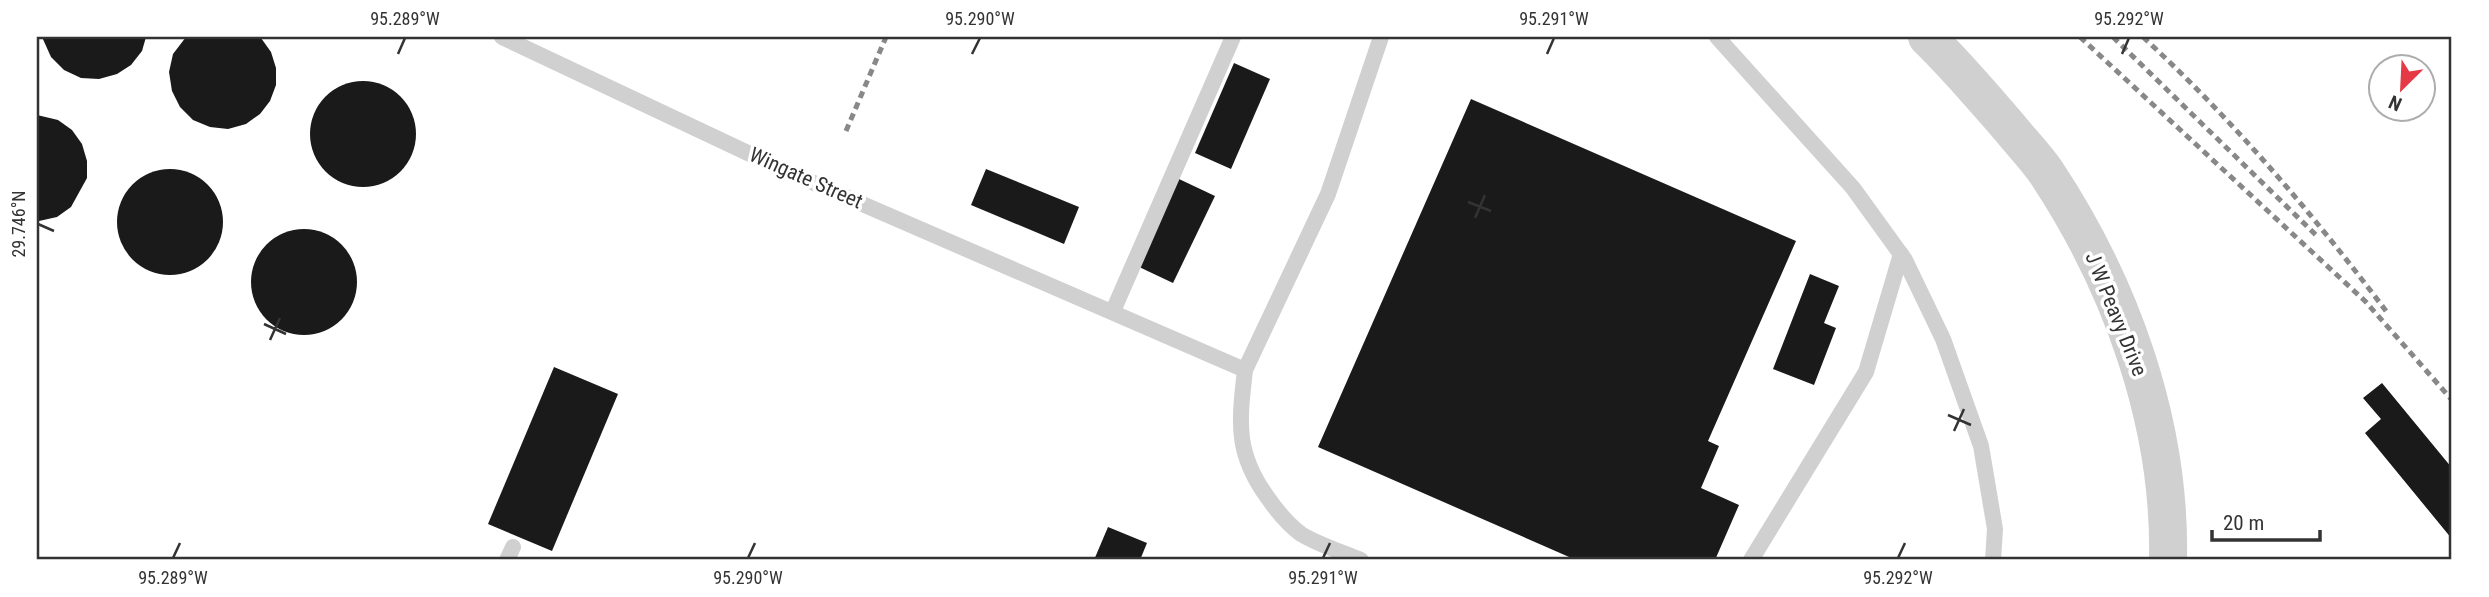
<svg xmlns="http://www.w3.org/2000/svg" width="2489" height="597" viewBox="0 0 2489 597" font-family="'Roboto Condensed',sans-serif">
<rect width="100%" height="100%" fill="#fff"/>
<!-- building -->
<g fill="#1a1a1a">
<path d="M42,37H146L142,51L131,65L117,74L99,79L81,78L64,70L51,57Z"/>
<path d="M186,37L261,38L271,52L276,68V85L270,101L260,114L246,124L228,129L210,127L193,120L180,107L172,91L169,72L173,54Z"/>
<path d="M1234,63L1270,79L1231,169L1195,153Z"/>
<circle cx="363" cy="134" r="53"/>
<path d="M1471,99L1796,241L1708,441L1719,446L1701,488L1739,505L1715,560H1576L1318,447Z"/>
<path d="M37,115L58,120L72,130L82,144L87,161V178L71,207L57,217L39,221H37Z"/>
<circle cx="170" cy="222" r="53"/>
<path d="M986,169L1079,207L1064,244L971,205Z"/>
<path d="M1179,179L1215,196L1173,283L1137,266Z"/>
<circle cx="304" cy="282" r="53"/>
<path d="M1810,274L1839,286L1824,323L1836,328L1814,385L1773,369Z"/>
<path d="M554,367L618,394L552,551L488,524Z"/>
<path d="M2382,383L2452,468V539L2365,433L2381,419L2363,398Z"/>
<path d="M1108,527L1147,543L1140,560H1094Z"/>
</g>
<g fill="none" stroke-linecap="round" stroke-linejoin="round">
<!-- service -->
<g stroke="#d0d0d0" stroke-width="16">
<path d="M502,37L784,170L1245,370L1328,194L1381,37"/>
<path d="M1717,37L1853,188L1905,260L1943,339L1981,446L1995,529L1993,560"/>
<path d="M1113,311L1233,37"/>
<path d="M1245,370C1239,423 1235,453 1268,498C1277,511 1289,525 1301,534C1319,545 1342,552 1361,560"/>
<path d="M507,560L513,547"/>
<path d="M1751,560L1866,372L1901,254"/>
</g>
<!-- tertiary -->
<path stroke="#d0d0d0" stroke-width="38" d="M1927,37C1956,65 1982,96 2009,127C2021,142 2035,156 2046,172C2121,285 2171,423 2168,560"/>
<!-- rail -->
<g stroke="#888" stroke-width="5" stroke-dasharray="7 5" stroke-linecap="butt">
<path d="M2080,37L2365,301L2452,400"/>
<path d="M2113,37L2318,237"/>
<path d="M2143,37C2234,121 2312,213 2386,311"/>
<path d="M846,131L886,37"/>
</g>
</g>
<!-- ticks -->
<path fill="none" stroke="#333" stroke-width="2.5" d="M398,54L405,38M972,54L980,38M1547,54L1554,38M2122,54L2129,38M1468,202L1491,211M1475,218L1485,195M38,224L54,231M264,324L286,334M270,340L280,318M1948,415L1971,425M1954,431L1964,409M173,558L180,543M748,558L755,543M1323,558L1330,543M1898,558L1905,543"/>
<g text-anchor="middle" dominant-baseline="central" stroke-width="7" stroke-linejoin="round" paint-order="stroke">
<!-- street labels -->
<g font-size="21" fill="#333" stroke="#fff">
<text transform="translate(806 178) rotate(24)">Wingate Street</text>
<text transform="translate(2116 314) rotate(68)">J W Peavy Drive</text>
</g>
</g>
<!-- border -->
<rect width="2489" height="597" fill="none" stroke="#ffffff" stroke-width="77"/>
<!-- north arrow -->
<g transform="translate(2402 88) rotate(204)"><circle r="33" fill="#ffffff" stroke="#adadad" stroke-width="2"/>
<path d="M0-5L12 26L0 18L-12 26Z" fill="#e63946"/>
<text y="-10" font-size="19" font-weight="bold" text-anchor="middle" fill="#333333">N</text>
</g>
<!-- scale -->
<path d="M2212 530v10h108v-10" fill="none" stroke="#333333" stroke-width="3.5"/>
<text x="2223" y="530" font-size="21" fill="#333333" stroke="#ffffff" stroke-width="5" paint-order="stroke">20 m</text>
<rect x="38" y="38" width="2412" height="520" fill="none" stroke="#333" stroke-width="2.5"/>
<g font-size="18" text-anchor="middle" fill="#333">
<text x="405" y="25">95.289°W</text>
<text x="980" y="25">95.290°W</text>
<text x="1554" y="25">95.291°W</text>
<text x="2129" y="25">95.292°W</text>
<text transform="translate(19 224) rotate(-90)" y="6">29.746°N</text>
<text x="173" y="584">95.289°W</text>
<text x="748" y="584">95.290°W</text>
<text x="1323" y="584">95.291°W</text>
<text x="1898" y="584">95.292°W</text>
</g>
</svg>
